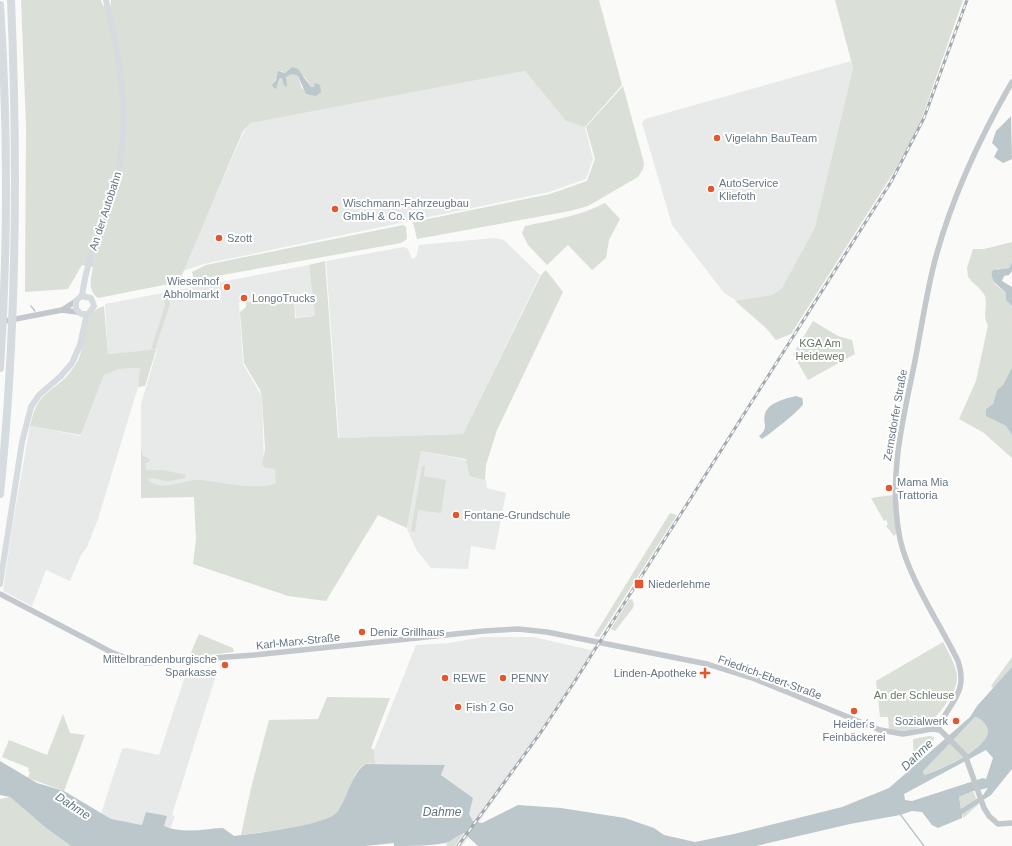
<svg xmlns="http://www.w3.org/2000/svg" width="1012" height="846" viewBox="0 0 1012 846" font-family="Arial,sans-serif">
<rect width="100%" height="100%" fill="#fafaf8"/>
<!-- built -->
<g fill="#e8e9e9">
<path d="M851,61L853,68L815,227L782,288L772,295L737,301L724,293L672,225L642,123L645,119Z"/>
<path d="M525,71L566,121L585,127L593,159L586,179L549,192L204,264L183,271L244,131L251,123Z"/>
<path d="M494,238L504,240L540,275L463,434L339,438L326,261L404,247L408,249L412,259L416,257L419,245Z"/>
<path d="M309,265L315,316L296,317L294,295L239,302L243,364L262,397L264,466H277L278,494L141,498V404L157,350L108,354L105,304Z"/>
<path d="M141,368L138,387L98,519L87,547L81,555L70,581L46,570L32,606L3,591L13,522L30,426L81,436L104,375L119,369Z"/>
<path d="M421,451L466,460L469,476L486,480L487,488L506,493L495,550L471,546L468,569L431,568L417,551L407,529Z"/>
<path d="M483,637H533L591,650L594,646L597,647L540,735L462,846H455L473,821L469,814L472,798L441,775L445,765L375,764L374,750L416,645L449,643Z"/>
<path d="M188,667L216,675L172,815L175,816L170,829L164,826L167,816L142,825L111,819L101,814L122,749L127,748L159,755Z"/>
</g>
<!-- green -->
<g fill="#dadfd7" fill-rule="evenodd">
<path d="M21,0H101L103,6L111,5V0H599L622,85L585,127L566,121L525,71L251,123L243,131L179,282L98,298C87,290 91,279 93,267L82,265L68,289L25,292L26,125ZM292,67L305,77L311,87H314L302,89L298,76L292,74L279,79L272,85L281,71L285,73Z"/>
<path d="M835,0H963L920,123L895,170L791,334L776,340L765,327L735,301L772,295L782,288L815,227L853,68Z"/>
<path d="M623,86L644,163L643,169L638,177L588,206L570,211L417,239L413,222L550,194L587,181L595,159L586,127Z"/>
<path d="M605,203L620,219L609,240L606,258L592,270L568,245L547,265L528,245L522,233L525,226C553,220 580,216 605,203Z"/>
<path d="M403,225L406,227L407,239L401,243L194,280L192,272L206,265Z"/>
<path d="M1012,242V262L1009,268L1003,270L997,268L995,284L1006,293L1012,306V367L1003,385L997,390L993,404L986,409L992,419L1006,426L1012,435V458L984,433L959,419L976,381L988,325C982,316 988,306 985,296C982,289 973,284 968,277L967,268L973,249H984Z"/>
<path d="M325,261L338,438L463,434L541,275L546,270L563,292L497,430L486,465L485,480L469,476L466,459L421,451L407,528L378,515L326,601L288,596L193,564L196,539L194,497L141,498V449L143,456L149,459L150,462L145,463L146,470H163L186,475L185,478C179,479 172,481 166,481C157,480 158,477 147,479C162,494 182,479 200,480C217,482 263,491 276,483L275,469L266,468L262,465L265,449L262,397L260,390L244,363L240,312L246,307V302L294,296L295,318L315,316L309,265Z"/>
<path d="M163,294L167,295L170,304L155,349L151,350H156L145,386L138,387L140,368L119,369L104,375L81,435L30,426C32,419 33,412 37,405C43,394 54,388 63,380C69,375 74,367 78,360C87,343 81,312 104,306L108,354L151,350L165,305Z"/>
<path d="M813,321L838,336L852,340L855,354L808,380L793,354Z"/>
<path d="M422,466H425L424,476L446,480L441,513L418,510L415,532L411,531Z"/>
<path d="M893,495L897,533L894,536L886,526L888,524L886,520L884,521L871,498Z"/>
<path d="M670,513L677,515L599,637L594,636Z"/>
<path d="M632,599L634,604L633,608L615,631L611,629L629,600Z"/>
<path d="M199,634L233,648L234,652L189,657Z"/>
<path d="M943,642C949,653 956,665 957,677C957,686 953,693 948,700C936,722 915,736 889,729L888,717H880L876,681Z"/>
<path d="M1012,657V667L994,689L991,686Z"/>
<path d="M327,697L390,698L371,748L374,750L375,764C373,764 368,763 366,764C350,770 350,803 336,813C316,828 266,831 241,835L251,788L269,720L318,719Z"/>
<path d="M63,714L70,733L85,735L64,791L28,778L30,772L28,771L29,768L2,757L9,740L47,755Z"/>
<path d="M975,717C980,718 984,722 987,727C997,746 938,770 924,775L922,771Z"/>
<path d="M929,736L934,737L933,744L929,746L931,748L914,764L913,739Z"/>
<path d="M973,791L979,804L963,818L959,797Z"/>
<path d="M10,797L46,828L71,846H0V799Z"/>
<path d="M464,833L455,846H447L446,843L458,834Z"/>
</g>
<!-- water -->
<g fill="#bbc7cb" fill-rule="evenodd">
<path d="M292,67L298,69L311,87H314L315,83L320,85L321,92L316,96L306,94L298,76L292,74L286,77L287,87L284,85L282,78L279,79L276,89L273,87L272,85L276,80L278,71L285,73Z"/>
<path d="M1011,116L1012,159L1003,163L994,157L998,149L992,143L996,131Z"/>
<path d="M1012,262V271L1009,275L1004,276L1002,281L1012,287V306L1006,300V293C1000,286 990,282 992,271C998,268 1003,270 1009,268Z"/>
<path d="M1012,367V435L1006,426L986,416V409L993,404L997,390L1003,385Z"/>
<path d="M796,396L802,398C803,399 803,404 803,404C802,409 766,437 762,439L759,436C770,427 762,424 765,414C767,403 787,398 796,396Z"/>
<path d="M1012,667V769L991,795L962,814V818L938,828L932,825L922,812L912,811L900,815L850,824L756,846H478L464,833C457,835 452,841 445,843C429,846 411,846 394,846V843L365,846H71L46,828L10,797L0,795V761L37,783L64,791L111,819L142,825L146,812L167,816L164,826C182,834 204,829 223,828L234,836C255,833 327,826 338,811C348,797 352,772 366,764L445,765L441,775L473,798L469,814L473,821L482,823L518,805L561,808L625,818L654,828L664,835L695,842L734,834L842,807L889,788L970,717L977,706ZM975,717C980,718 984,722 987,727C996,746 938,771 924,775L923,771ZM986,750L993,758L986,779L983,778L912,801L905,800L904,794ZM988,788L983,795L961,809L959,797L973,791Z"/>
</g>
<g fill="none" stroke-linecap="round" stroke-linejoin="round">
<!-- stream -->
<g stroke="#bbc7cb" stroke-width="1.5">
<path d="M31,306L35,311"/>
<path d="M900,814L924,846"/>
</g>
<!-- tertiary -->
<g stroke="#c3c8cc" stroke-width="5.5">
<path d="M62,310L76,301"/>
<path d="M0,322L62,310L77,312"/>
<path d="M0,594L111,652L131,660L146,663L254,655L484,631L518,629L547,632L707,664L755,679L880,730L903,734L932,729L940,730L965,755L984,808L989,816L998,824L1012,823"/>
<path d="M938,729C948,703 969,694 958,661C940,624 909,579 900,539C888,480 902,423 914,366C921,330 926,295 935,260C952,197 979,139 1012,82"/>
</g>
<!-- secondary -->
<g stroke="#d6dbdf" stroke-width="6">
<path d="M82,296C87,255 106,219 116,180C132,118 120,60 106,0"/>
<path d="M0,584L22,442L31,407L39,395L61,376L72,363L80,345L86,318L94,306L91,298L81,296L76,301V309L81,314H87"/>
</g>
<!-- motorway -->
<g stroke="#d6dbdf" stroke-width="8">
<path d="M0,5C8,125 8,248 0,368"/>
<path d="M0,494C17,329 18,165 11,0"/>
</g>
<defs>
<path id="rail" d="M458,846L541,732L575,681L891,182L924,118L967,0"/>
</defs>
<!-- rail casing -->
<use href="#rail" stroke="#a2aab0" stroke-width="3"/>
<!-- rail -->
<use href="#rail" stroke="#fff" stroke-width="1.5" stroke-dasharray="4.5" stroke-linecap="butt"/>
</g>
<!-- markers -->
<g fill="#e4572e" stroke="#fff" stroke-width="1.5">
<circle cx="717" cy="138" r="4"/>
<circle cx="711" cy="189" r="4"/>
<circle cx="335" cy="209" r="4"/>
<circle cx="219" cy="238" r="4"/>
<circle cx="227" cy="287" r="4"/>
<circle cx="244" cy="298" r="4"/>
<circle cx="889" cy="488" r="4"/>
<circle cx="456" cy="515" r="4"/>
<rect x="634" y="579" width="10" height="10" rx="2"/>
<circle cx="362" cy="632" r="4"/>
<circle cx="225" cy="665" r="4"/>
<path d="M703 667h4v4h4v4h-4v4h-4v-4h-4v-4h4z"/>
<circle cx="445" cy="678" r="4"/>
<circle cx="503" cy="678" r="4"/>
<circle cx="458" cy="707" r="4"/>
<circle cx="854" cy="711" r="4"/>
<circle cx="956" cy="721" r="4"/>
</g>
<g text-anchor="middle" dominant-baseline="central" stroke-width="4" stroke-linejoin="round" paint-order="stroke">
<!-- poi labels -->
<g font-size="11" fill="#657683" stroke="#fff" text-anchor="start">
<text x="725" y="138">Vigelahn BauTeam</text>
<text x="719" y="183">AutoService<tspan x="719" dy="13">Kliefoth</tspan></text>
<text x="343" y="203">Wischmann-Fahrzeugbau<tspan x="343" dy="13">GmbH &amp; Co. KG</tspan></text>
<text x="227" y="238">Szott</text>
<text x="219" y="281" text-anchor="end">Wiesenhof<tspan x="219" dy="13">Abholmarkt</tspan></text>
<text x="252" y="298">LongoTrucks</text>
<text x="897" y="482">Mama Mia<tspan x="897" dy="13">Trattoria</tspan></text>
<text x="464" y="515">Fontane-Grundschule</text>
<text x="648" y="584">Niederlehme</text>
<text x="370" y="632">Deniz Grillhaus</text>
<text x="217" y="659" text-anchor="end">Mittelbrandenburgische<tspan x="217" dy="13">Sparkasse</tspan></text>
<text x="697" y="673" text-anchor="end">Linden-Apotheke</text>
<text x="453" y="678">REWE</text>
<text x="511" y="678">PENNY</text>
<text x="466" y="707">Fish 2 Go</text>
<text x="948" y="721" text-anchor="end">Sozialwerk</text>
<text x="854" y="724" text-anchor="middle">Heider´s<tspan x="854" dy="13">Feinbäckerei</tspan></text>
</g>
<!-- street labels -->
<g font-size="11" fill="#657683" stroke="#fff">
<text transform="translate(105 211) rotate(-72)">An der Autobahn</text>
<text transform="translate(895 415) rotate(-80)">Zernsdorfer Straße</text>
<text transform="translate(298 641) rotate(-6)">Karl-Marx-Straße</text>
<text transform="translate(770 677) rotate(20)">Friedrich-Ebert-Straße</text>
</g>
<!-- park labels -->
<g font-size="11" fill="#687a64" stroke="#fff">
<text x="820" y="343">KGA Am<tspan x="820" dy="13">Heideweg</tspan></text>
<text x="914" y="695">An der Schleuse</text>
</g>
<!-- water labels -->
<g font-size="12" font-style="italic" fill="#60757c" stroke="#fff">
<text transform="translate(917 755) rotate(-44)">Dahme</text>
<text transform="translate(73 806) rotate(33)">Dahme</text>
<text x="442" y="812">Dahme</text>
</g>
</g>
</svg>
